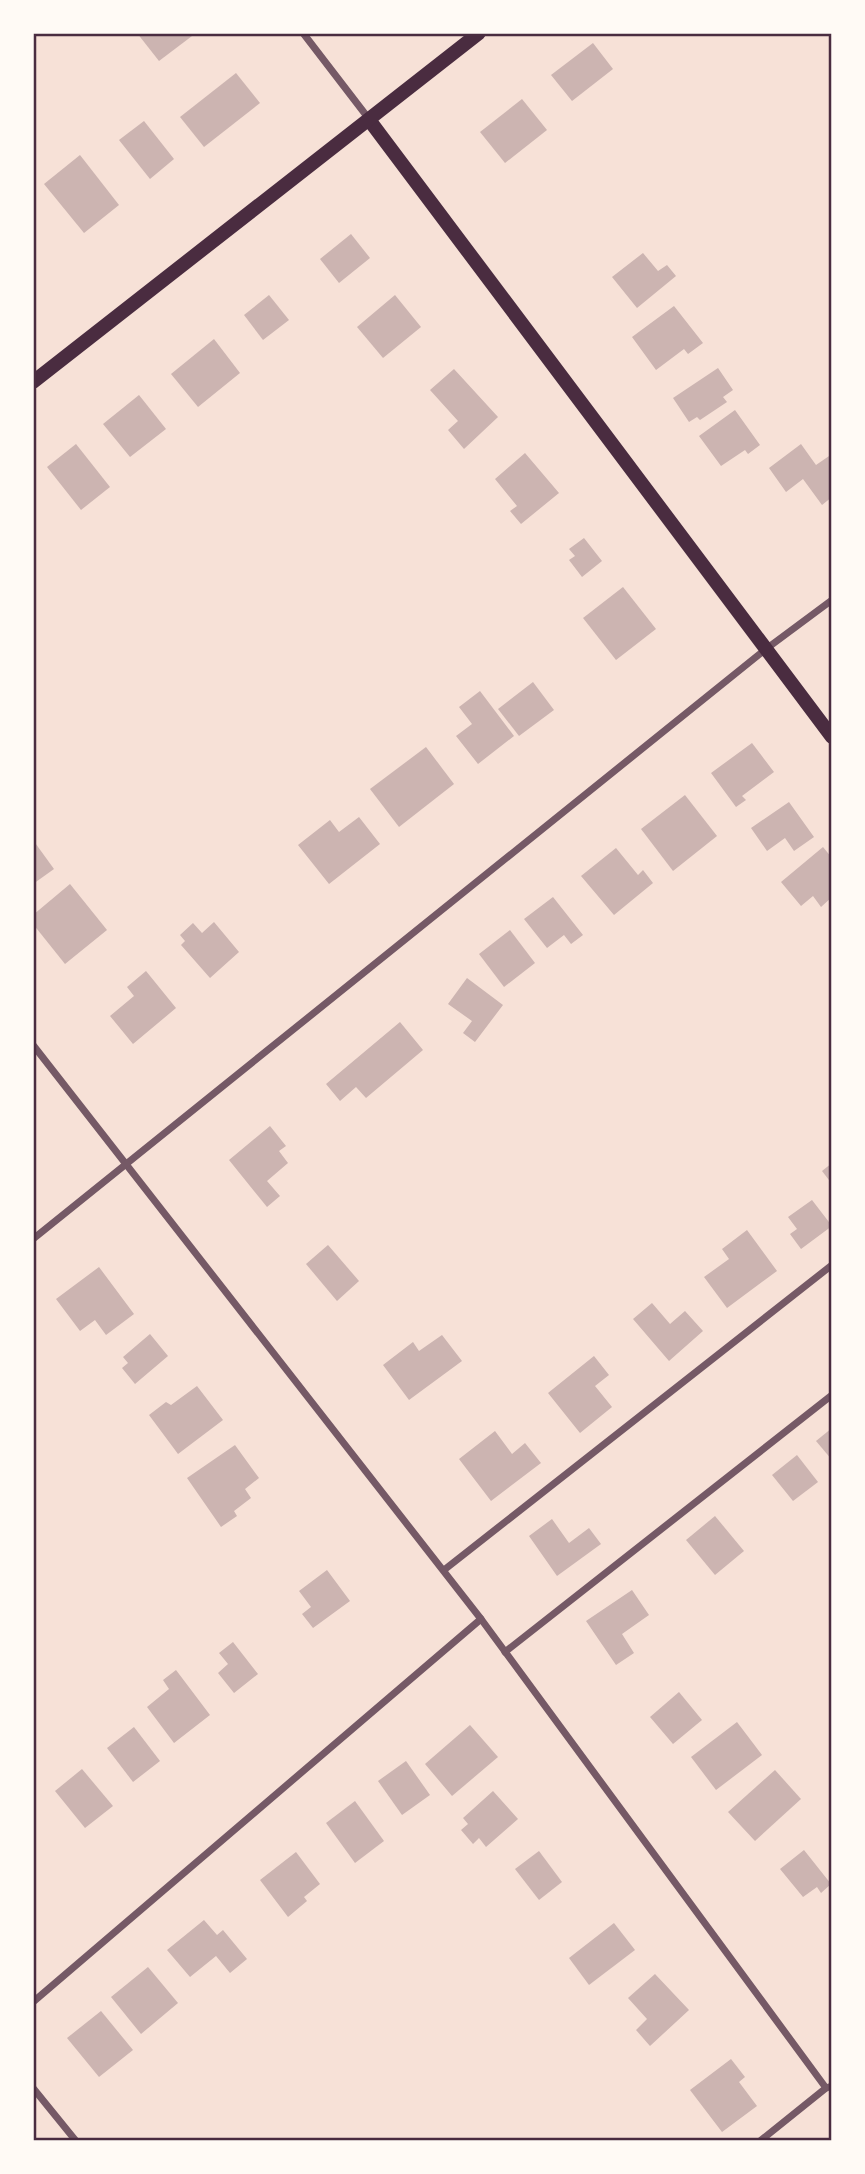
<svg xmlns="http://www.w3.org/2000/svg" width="865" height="2174" viewBox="0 0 865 2174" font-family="Mulish,sans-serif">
<rect width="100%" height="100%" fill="#f7e1d7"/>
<!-- building -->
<g fill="#ccb4b1">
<path d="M137,33H196L159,61Z"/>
<path d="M593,43L613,69L572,101L551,75Z"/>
<path d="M236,73L260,103L204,147L180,117Z"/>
<path d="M522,99L547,130L505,163L480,132Z"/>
<path d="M144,121L174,159L150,179L119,140Z"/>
<path d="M80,155L119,205L84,233L44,184Z"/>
<path d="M351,234L370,258L339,283L320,259Z"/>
<path d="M643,253L658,271L667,265L676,276L637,308L612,277Z"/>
<path d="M269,295L289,320L263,340L244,315Z"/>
<path d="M395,295L421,327L383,358L357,327Z"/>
<path d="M674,306L703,343L688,354L684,349L656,370L632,337Z"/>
<path d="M214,339L240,373L198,407L171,374Z"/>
<path d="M718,368L733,390L723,397L727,402L700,420L697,417L689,422L673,398Z"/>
<path d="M454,369L498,417L464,449L448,430L458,421L430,390Z"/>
<path d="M139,395L166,429L130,457L103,424Z"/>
<path d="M735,410L760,445L748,454L745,450L721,466L699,436Z"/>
<path d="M76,444L110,487L81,510L47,467Z"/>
<path d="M801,444L816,465L832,454V497L822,505L803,479L786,492L769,468Z"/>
<path d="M525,453L559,493L521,524L510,511L517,506L495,479Z"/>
<path d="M584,538L602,561L582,577L569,560L575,556L569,549Z"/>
<path d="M623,587L656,629L616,660L583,618Z"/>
<path d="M533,682L554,710L519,736L498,709Z"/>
<path d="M480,691L514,736L478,764L456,736L472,724L459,707Z"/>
<path d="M752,743L774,772L742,796L746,800L736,807L711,773Z"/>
<path d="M426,747L454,784L399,827L370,789Z"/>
<path d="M685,795L717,836L673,871L641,829Z"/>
<path d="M789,802L814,837L794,851L785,838L767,851L751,828Z"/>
<path d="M359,817L380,844L329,884L298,845L330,820L339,832Z"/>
<path d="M33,840L54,869L33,884Z"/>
<path d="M823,847L832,858V897L821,907L813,896L801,906L781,882Z"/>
<path d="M616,848L638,875L643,870L653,883L614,915L581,876Z"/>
<path d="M70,884L107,930L65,964L33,924V915Z"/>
<path d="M553,897L583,935L571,944L564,935L547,948L524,919Z"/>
<path d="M214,922L239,952L210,978L181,945L185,941L180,935L193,923L202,933Z"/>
<path d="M510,930L535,963L504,987L479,954Z"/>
<path d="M146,971L176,1008L133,1044L110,1016L134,996L127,987Z"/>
<path d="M467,978L503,1005L475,1042L463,1033L472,1021L448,1004Z"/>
<path d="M400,1022L423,1050L366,1098L356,1087L340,1101L326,1084Z"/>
<path d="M270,1126L286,1146L279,1151L288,1163L267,1181L280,1196L267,1207L229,1160Z"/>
<path d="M832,1163V1184L822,1171Z"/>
<path d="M812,1200L832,1226L801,1249L790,1234L797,1229L788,1217Z"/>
<path d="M747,1230L777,1271L727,1308L704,1277L729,1259L722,1249Z"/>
<path d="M328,1245L359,1281L337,1301L306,1264Z"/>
<path d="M99,1267L134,1314L106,1335L95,1320L80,1331L56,1299Z"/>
<path d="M652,1303L670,1324L685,1311L703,1331L669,1361L633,1319Z"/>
<path d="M150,1334L168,1356L135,1384L122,1368L128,1363L123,1357Z"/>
<path d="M442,1335L462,1361L409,1400L383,1365L413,1342L419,1351Z"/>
<path d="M594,1356L609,1375L595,1386L612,1407L580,1433L548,1393Z"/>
<path d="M197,1386L223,1420L178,1454L149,1415L166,1402L171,1405Z"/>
<path d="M832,1428V1460L816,1441Z"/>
<path d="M495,1431L512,1454L525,1443L541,1463L491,1501L459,1459Z"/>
<path d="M235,1445L259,1478L245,1489L251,1498L234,1511L237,1516L221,1527L187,1478Z"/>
<path d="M797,1455L818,1482L793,1501L772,1475Z"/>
<path d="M715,1516L744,1551L715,1575L686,1540Z"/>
<path d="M552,1519L569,1543L589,1528L601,1544L557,1576L529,1536Z"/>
<path d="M327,1570L350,1601L313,1628L302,1614L311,1607L299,1591Z"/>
<path d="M632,1590L649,1615L622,1634L634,1653L616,1665L586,1621Z"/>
<path d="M233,1642L258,1674L234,1693L218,1673L228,1664L219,1653Z"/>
<path d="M176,1670L210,1715L174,1743L147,1707L169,1689L163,1680Z"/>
<path d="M679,1692L702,1720L673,1744L650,1717Z"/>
<path d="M737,1722L762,1755L716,1790L691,1757Z"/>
<path d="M470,1725L498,1757L452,1796L425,1764Z"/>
<path d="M134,1727L160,1761L133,1782L107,1748Z"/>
<path d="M406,1761L430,1795L402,1815L378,1781Z"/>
<path d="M82,1769L113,1806L85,1828L55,1791Z"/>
<path d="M775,1770L801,1799L755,1841L728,1812Z"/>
<path d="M493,1791L518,1819L486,1847L479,1838L473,1844L461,1830L468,1824L463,1818Z"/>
<path d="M355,1801L384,1841L355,1863L326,1823Z"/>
<path d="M804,1850L831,1884L821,1893L817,1887L803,1897L780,1869Z"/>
<path d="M539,1851L562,1882L539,1900L515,1869Z"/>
<path d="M296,1852L320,1884L304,1897L307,1901L288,1917L260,1880Z"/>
<path d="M204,1920L217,1935L223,1930L247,1959L230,1973L216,1956L190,1977L167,1950Z"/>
<path d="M614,1923L635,1950L589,1985L569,1958Z"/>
<path d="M148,1967L178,2003L141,2034L111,1997Z"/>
<path d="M655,1974L689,2010L650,2046L636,2030L647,2019L628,1998Z"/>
<path d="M101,2011L133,2050L99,2077L67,2038Z"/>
<path d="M731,2059L745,2077L739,2082L757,2106L722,2132L690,2090Z"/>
</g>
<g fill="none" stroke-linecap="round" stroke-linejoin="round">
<!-- minor -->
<g stroke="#755966" stroke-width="7">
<path d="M303,33L369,119"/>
<path d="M33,1045L481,1619L826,2088"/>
<path d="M33,1239L766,649L832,600"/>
<path d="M444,1570L832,1265"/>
<path d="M505,1652L832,1395"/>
<path d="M33,2002L481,1619"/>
<path d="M33,2088L76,2141"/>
<path d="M760,2141L826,2088L832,2086"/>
</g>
<!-- secondary -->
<g stroke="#4a2c40" stroke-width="14">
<path d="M370,121L832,737"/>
<path d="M33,382L479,33"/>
</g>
</g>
<!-- border -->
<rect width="865" height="2174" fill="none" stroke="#fffaf5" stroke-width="70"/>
<rect x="35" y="35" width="795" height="2104" fill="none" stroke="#4a2c40" stroke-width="2.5"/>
</svg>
